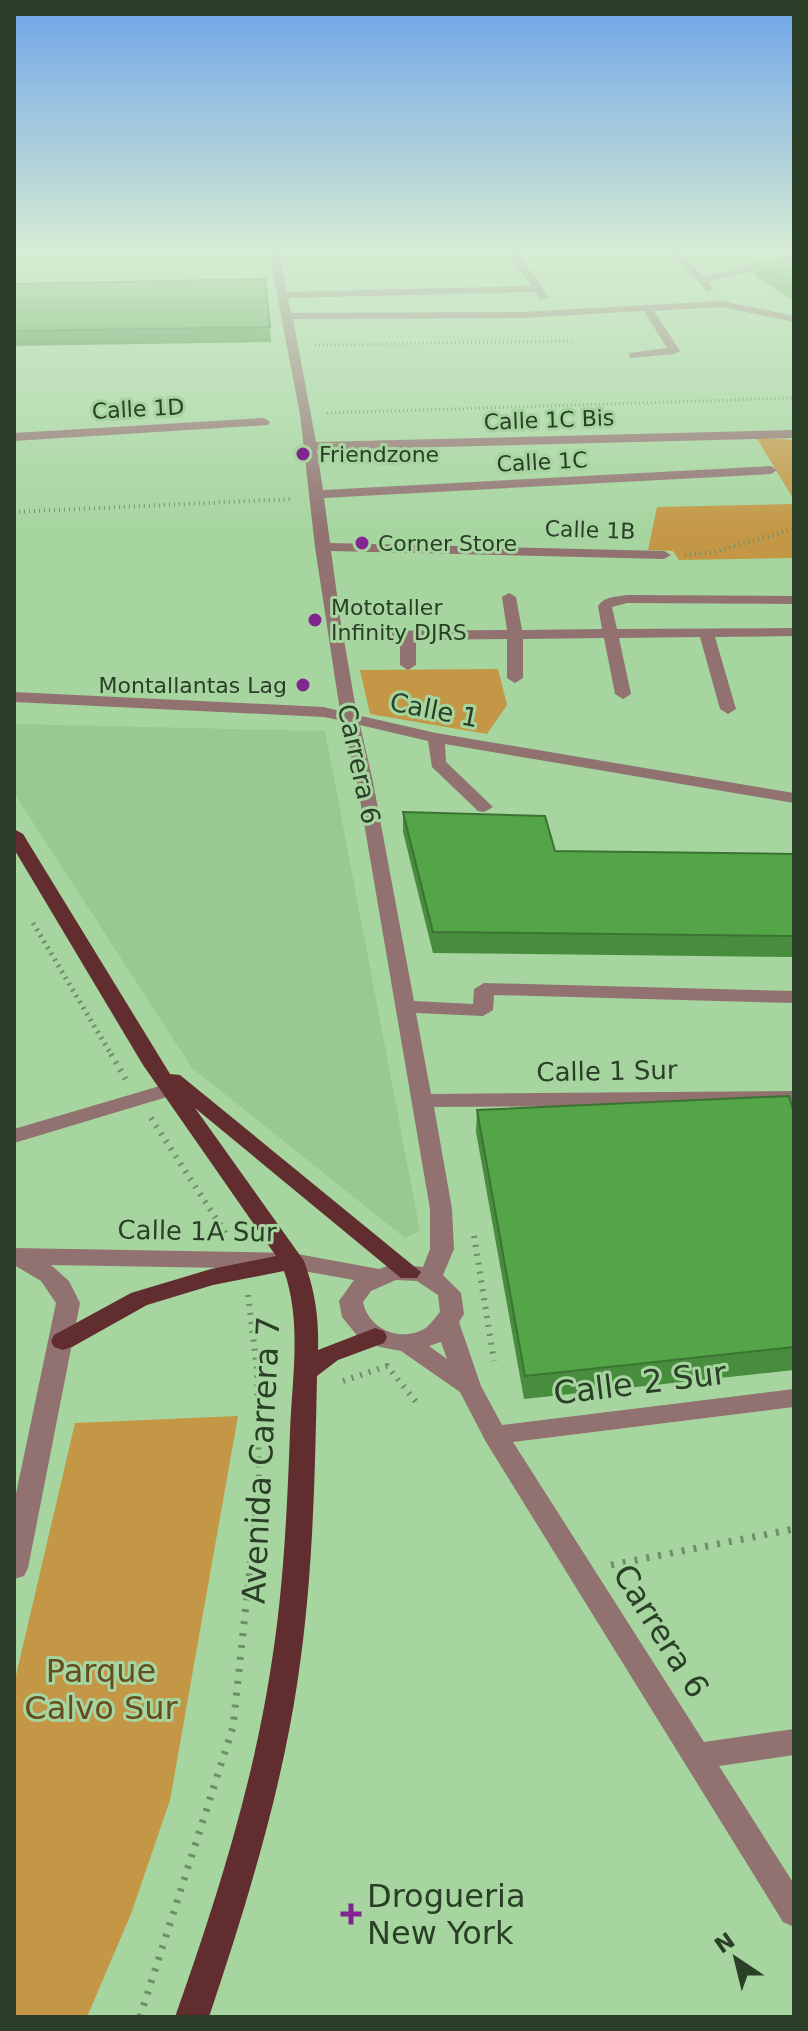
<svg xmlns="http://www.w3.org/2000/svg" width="808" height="2031" viewBox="0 0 808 2031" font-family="'DejaVu Sans',sans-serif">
<rect width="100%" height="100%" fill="#a6d59f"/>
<!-- built -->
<path fill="#98ca90" d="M14,724L325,731L420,1231L405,1238L192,1068L14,793Z"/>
<!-- green -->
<g fill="#c39745">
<path d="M756,437L794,440V500Z"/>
<path d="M794,504V558L679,560L673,551L648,550L657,507Z"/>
<path d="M498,669L507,705L487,734L370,714L360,670Z"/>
<path d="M238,1416L170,1800L131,1914L87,2017H14V1684L75,1423Z"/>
</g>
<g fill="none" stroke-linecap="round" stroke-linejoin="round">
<!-- path-far4 -->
<g stroke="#6d8f68" stroke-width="3" stroke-dasharray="1 3" stroke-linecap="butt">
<path d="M315,345L574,341"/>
<path d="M327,413L794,398"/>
</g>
<!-- path-far3 -->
<g stroke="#6d8f68" stroke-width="4" stroke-dasharray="1 4" stroke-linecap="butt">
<path d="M14,512L293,499"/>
<path d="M685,555L713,552L794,529"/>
</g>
<!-- path-far2 -->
<path stroke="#6d8f68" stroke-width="5" stroke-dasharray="2 5" stroke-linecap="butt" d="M33,923L112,1056"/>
<!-- path-far1 -->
<g stroke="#6d8f68" stroke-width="6" stroke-dasharray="2 7" stroke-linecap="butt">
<path d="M111,1054L126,1080"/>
<path d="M151,1118L226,1234"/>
<path d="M474,1236L494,1361"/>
<path d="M248,1295L257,1369L259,1485"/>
<path d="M343,1381L387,1366L416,1402"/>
</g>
<!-- path -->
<g stroke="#6d8f68" stroke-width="7" stroke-dasharray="3 9" stroke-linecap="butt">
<path d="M611,1565L794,1529"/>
<path d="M140,2017L233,1727L259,1483"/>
</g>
<!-- minor -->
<g fill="#917271" fill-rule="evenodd">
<path d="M268,248H278L287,292L531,286L505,248H515L549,298L540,300L535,292L288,298L291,313L522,312L722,301L794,316V322L722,307L654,311L680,351L674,354L633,358L629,357V353L667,348L644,311L522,318L293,319L316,442L794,430V438L317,450L323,490L771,466L777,470L771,474L324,498L330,543L664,551L671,555L664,559L331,551L342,631L507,630L502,597L509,593L516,597L522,630L602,629L598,606C605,596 615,597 627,595L794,596V604L627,603L612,607L617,629L794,628V636L715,637L736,709L728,714L720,709L700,637L619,638L631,694L623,699L615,694L604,638L523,639V678L515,683L507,678V639L416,640V665L408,670L400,665V640H344L357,715L436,733L794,793V803L445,744L446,762L493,807L484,812L478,811L432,767L428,741L360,725L373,782L414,1001L473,1004L474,989L484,983L794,991V1003L494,995L493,1010L483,1016L416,1013L431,1094L794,1091V1105L434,1107L452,1209L454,1249L443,1275L461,1293L464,1314L459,1322L481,1386L502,1425L794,1389V1407L513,1442L704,1742L794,1729V1755L719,1766L794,1884V1927L783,1922L486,1442L460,1392L401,1351L380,1347L359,1338L342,1317L339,1301L354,1280L292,1269L51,1265L69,1281L80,1303L28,1568L24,1576L14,1579V1503L56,1303L41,1281L14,1265V1248L292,1253L379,1269L393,1264L423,1267L430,1249V1209L357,782L343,721L324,717L14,702V692L324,707L340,711L315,547L300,414ZM396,1280L417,1281L438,1295L440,1312C434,1319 429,1327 422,1330C398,1342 368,1328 363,1302L371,1291ZM441,1342L447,1359L429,1346Z"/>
<path d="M667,248H677L703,277L794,255V261L708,282L713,289L708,292Z"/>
<path d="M264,418L270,422L268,425L14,441V433Z"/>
<path d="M170,1083L177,1084L180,1089L177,1094L14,1143V1129Z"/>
</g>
<!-- major -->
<path fill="#612d2e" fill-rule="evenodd" d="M14,829L23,834L170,1074L180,1075L421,1272L417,1278H401L195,1108L304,1261C315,1291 319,1317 318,1350L375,1328L384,1331L387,1337L384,1343L338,1360L317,1376C315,1476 313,1578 298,1678C281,1794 246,1906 209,2017H175C214,1907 250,1795 269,1679C283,1598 287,1515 290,1432C292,1379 302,1322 284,1271L213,1285L147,1305L72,1347L63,1350L54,1347L51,1341L54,1335L131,1293L211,1269L276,1256L143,1065L14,849Z"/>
</g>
<!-- wall -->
<g fill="#488d3e">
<path d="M794,258V301L755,276L756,262Z"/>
<path d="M14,284L270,327L271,342L14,346Z"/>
<path d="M403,812L555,851L794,854V957L433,953L403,832Z"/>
<path d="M477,1110L794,1113V1370L524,1399L476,1132Z"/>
</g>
<!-- building -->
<g fill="#54a448" stroke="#3b7332" stroke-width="2">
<path d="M794,258V286L756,262Z"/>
<path d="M265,279L270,327L14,331V284Z"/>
<path d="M403,812L545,816L555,851L794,854V936L433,932Z"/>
<path d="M789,1096L794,1113V1347L525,1376L477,1110Z"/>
</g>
<!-- sky -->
<linearGradient id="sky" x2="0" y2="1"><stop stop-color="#6ea4e8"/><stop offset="0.47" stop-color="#d7ecd4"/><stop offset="1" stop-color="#d7ecd4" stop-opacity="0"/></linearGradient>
<rect width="808" height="532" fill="url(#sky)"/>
<!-- markers -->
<g fill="#812591" stroke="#a6d59f" stroke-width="3">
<circle cx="303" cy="454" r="8"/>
<circle cx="362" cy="543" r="8"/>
<circle cx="315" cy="620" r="8"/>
<circle cx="303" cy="685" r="8"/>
<path d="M347 1902h8v8h8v8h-8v8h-8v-8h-8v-8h8z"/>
</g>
<g text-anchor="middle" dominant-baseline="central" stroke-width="6" stroke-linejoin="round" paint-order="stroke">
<!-- far-street labels -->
<g font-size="22" fill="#2b3e28" stroke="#a6d59f">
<text transform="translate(138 409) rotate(-3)">Calle 1D</text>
<text transform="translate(549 420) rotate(-2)">Calle 1C Bis</text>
<text transform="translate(542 462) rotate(-3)">Calle 1C</text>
<text transform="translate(590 530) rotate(2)">Calle 1B</text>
</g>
<!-- far-poi labels -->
<g font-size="22" fill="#2b3e28" stroke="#a6d59f" text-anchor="start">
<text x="319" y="454">Friendzone</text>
<text x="378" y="543">Corner Store</text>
<text x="331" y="607">Mototaller<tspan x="331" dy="25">Infinity DJRS</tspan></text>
<text x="287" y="685" text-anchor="end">Montallantas Lag</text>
</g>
<!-- street labels -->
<g font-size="26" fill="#2b3e28" stroke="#a6d59f">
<text transform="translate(434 710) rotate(11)">Calle 1</text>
<text transform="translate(359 764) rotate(78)">Carrera 6</text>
<text transform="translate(607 1071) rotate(-1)">Calle 1 Sur</text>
<text transform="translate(197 1231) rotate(1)">Calle 1A Sur</text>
</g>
<!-- near-street labels -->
<g font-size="32" fill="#2b3e28" stroke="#a6d59f">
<text transform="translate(640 1383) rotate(-7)">Calle 2 Sur</text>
<text transform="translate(261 1460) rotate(-87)">Avenida Carrera 7</text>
<text transform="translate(661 1631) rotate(58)">Carrera 6</text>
</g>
<!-- near-park labels -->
<g font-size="32" fill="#664d1d" stroke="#a6d59f">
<text x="101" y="1671">Parque<tspan x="101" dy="37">Calvo Sur</tspan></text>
</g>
<!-- near-poi labels -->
<g font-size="32" fill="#2b3e28" stroke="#a6d59f" text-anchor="start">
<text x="367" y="1896">Drogueria<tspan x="367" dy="37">New York</tspan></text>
</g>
</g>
<!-- border -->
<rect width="808" height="2031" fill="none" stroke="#2b3e28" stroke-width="32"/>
<!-- north arrow -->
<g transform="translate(736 1959) rotate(325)" stroke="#a6d59f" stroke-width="6" paint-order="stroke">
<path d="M0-6L14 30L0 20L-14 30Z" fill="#2b3e28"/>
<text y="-12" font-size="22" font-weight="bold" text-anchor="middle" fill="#2b3e28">N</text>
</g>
</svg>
